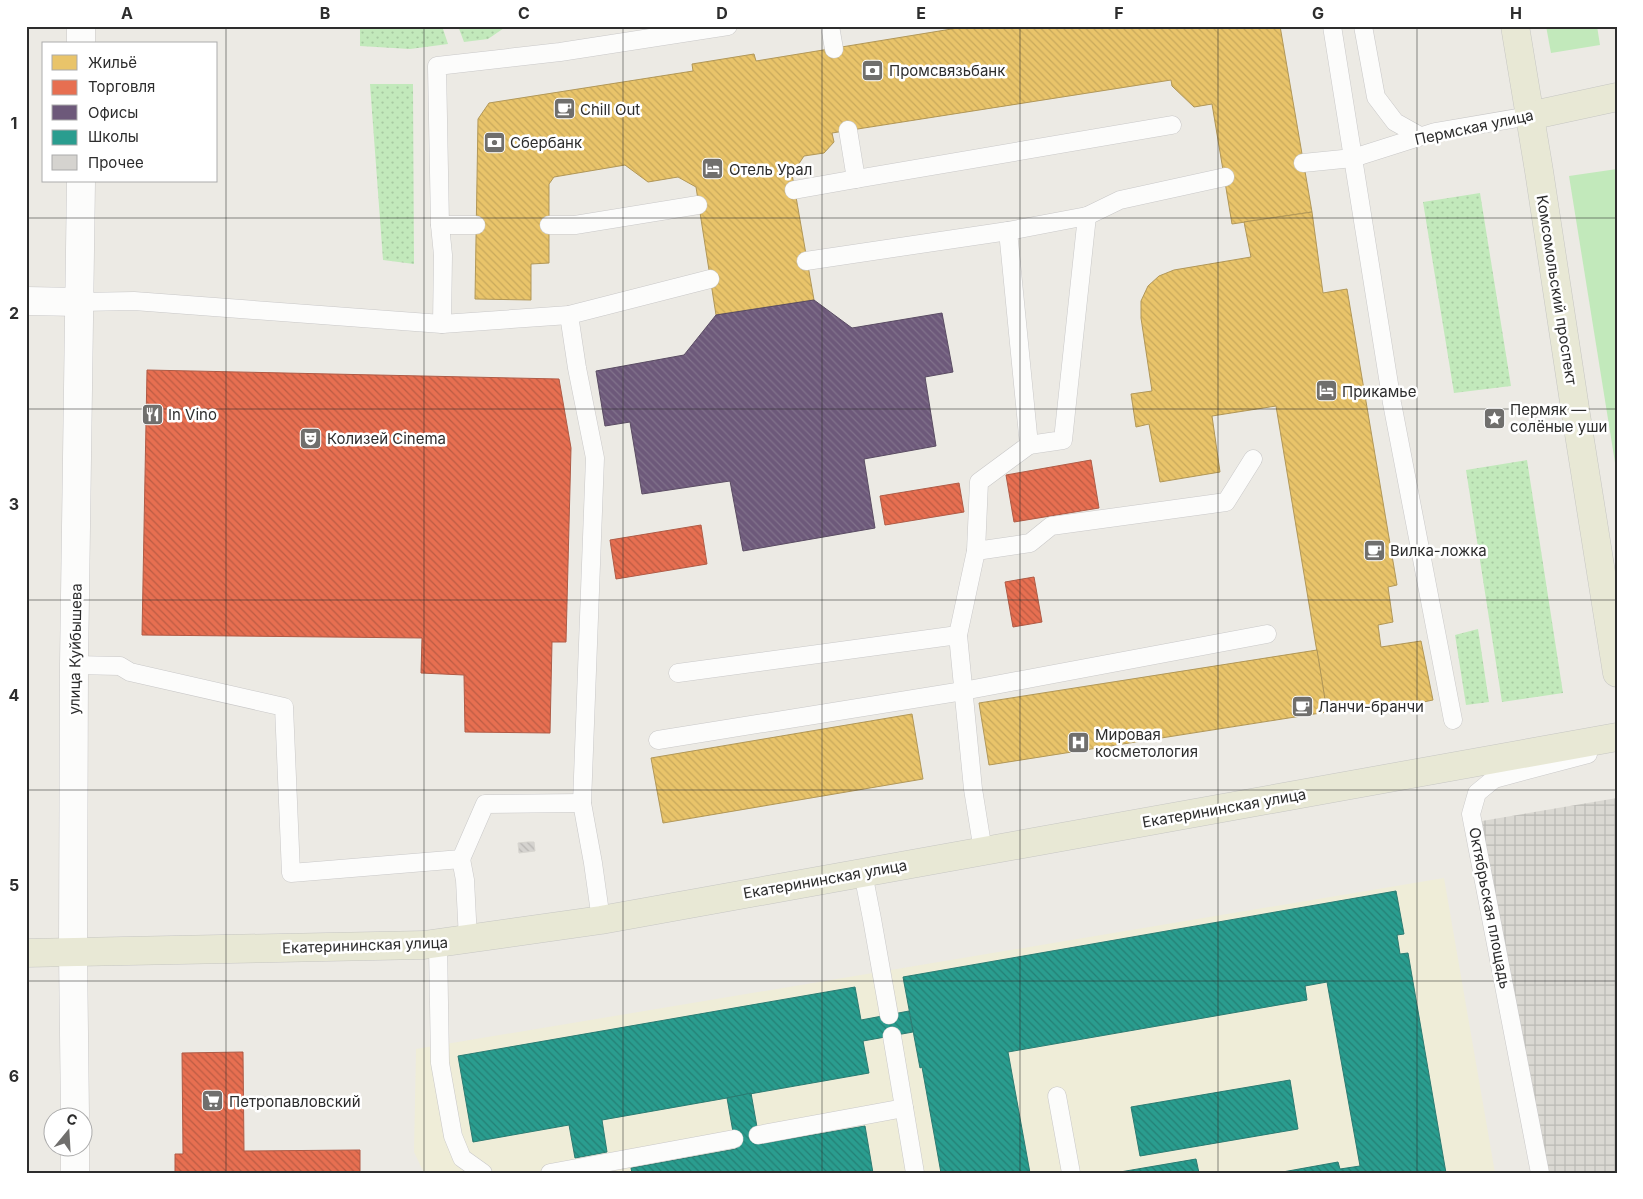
<svg xmlns="http://www.w3.org/2000/svg" width="1643" height="1199" viewBox="0 0 1643 1199" font-family="Inter,sans-serif">
<defs>
<pattern id="grass-dots" width="8" height="8" patternUnits="userSpaceOnUse" patternTransform="scale(1.25)"><rect width="8" height="8" fill="#c2e9bb"/><path d="M2 2h.1M6 6h.1" fill="none" stroke="#a7c8a1" stroke-width="1.8" stroke-linecap="round"/></pattern>
<pattern id="plaza-grid" width="8" height="8" patternUnits="userSpaceOnUse" patternTransform="scale(1.25)"><rect width="8" height="8" fill="#dad8d2"/><path d="M0 4h8M4 0v8" fill="none" stroke="#bbbab5"/></pattern>
<pattern id="homes-back-hatch" width="6" height="6" patternUnits="userSpaceOnUse" patternTransform="scale(1.25)"><rect width="6" height="6" fill="#e9c46a"/><path d="M-1 5l2 2M0 0l6 6M5-1l2 2" fill="none" stroke="#c8a95c"/></pattern>
<pattern id="shops-back-hatch" width="6" height="6" patternUnits="userSpaceOnUse" patternTransform="scale(1.25)"><rect width="6" height="6" fill="#e76f51"/><path d="M-1 5l2 2M0 0l6 6M5-1l2 2" fill="none" stroke="#bc5c44"/></pattern>
<pattern id="offices-back-hatch" width="6" height="6" patternUnits="userSpaceOnUse" patternTransform="scale(1.25)"><rect width="6" height="6" fill="#6d597a"/><path d="M-1 5l2 2M0 0l6 6M5-1l2 2" fill="none" stroke="#82738c"/></pattern>
<pattern id="schools-back-hatch" width="6" height="6" patternUnits="userSpaceOnUse" patternTransform="scale(1.25)"><rect width="6" height="6" fill="#2a9d8f"/><path d="M-1 5l2 2M0 0l6 6M5-1l2 2" fill="none" stroke="#248075"/></pattern>
<pattern id="building-back-hatch" width="6" height="6" patternUnits="userSpaceOnUse" patternTransform="scale(1.25)"><rect width="6" height="6" fill="#d5d3cf"/><path d="M-1 5l2 2M0 0l6 6M5-1l2 2" fill="none" stroke="#b7b5b2"/></pattern>
</defs>
<rect width="100%" height="100%" fill="#eceae4"/>
<!-- education -->
<path fill="#efedd8" d="M1444,878L1495,1173H424L414,1152L416,1049Z"/>
<!-- grass -->
<g fill="url(#grass-dots)">
<path d="M360,26H442L448,44L410,49L360,46Z"/>
<path d="M458,26H507L488,39L464,42Z"/>
<path d="M370,84H413L414,264L383,260Z"/>
<path d="M1480,193L1511,386L1454,393L1423,202Z"/>
<path d="M1527,460L1563,693L1502,702L1466,470Z"/>
<path d="M1478,629L1489,702L1466,705L1455,635Z"/>
</g>
<!-- park -->
<g fill="#c2e9bb">
<path d="M1546,26H1597L1600,45L1551,53Z"/>
<path d="M1617,169V475L1569,176Z"/>
</g>
<!-- plaza -->
<path fill="url(#plaza-grid)" d="M1617,798V1173H1537L1476,822Z"/>
<!-- homes -->
<g fill="url(#homes-back-hatch)" stroke="#b19758">
<path d="M970,26H1280L1312,212L1232,224L1212,104L1194,107L1172,86L1171,80L832,133L834,142L824,153L804,156L792,174L814,300L716,315L696,187L678,177L648,182L625,165L554,177L549,184V263L531,264V300L475,299L478,119L489,103L693,71L692,64L754,54L756,61Z"/>
<path d="M1312,212L1323,293L1347,289L1397,585L1388,587L1393,622L1378,625L1381,647L1421,641L1433,700L1375,712L1374,704L1327,712L1276,406L1212,416L1220,472L1160,482L1149,424L1136,427L1131,394L1152,391L1141,318V301L1148,286L1159,276L1174,270L1251,257L1244,222Z"/>
<path d="M1317,650L1327,712L989,765L979,703Z"/>
<path d="M912,714L923,779L663,823L651,758Z"/>
</g>
<!-- shops -->
<g fill="url(#shops-back-hatch)" stroke="#af5b46">
<path d="M147,370L559,379L571,448L566,642H552L550,733L465,732L464,675L421,673L422,638L142,635Z"/>
<path d="M1091,460L1099,508L1014,522L1006,475Z"/>
<path d="M959,483L964,512L885,525L880,496Z"/>
<path d="M701,525L707,564L616,579L610,540Z"/>
<path d="M1034,577L1042,622L1013,627L1005,582Z"/>
<path d="M243,1052L244,1151L360,1150V1173H175V1154H183L182,1053Z"/>
</g>
<!-- offices -->
<path fill="url(#offices-back-hatch)" stroke="#5a4c63" d="M814,300L852,328L942,313L953,372L925,377L936,446L864,459L875,528L743,551L730,481L642,494L630,422L605,426L596,371L684,355L716,315Z"/>
<!-- schools -->
<g fill="url(#schools-back-hatch)" stroke="#2b7b72">
<path d="M1396,891L1404,934L1397,935L1400,954L1408,953L1446,1173H1277L1338,1162L1340,1169L1360,1166L1327,982L1305,986L1307,1000L1008,1052L1030,1173H941L922,1067L920,1068L903,977Z"/>
<path d="M855,987L861,1020L909,1011L913,1032L863,1041L869,1073L602,1120L607,1152L575,1158L569,1125L473,1142L458,1056Z"/>
<path d="M1290,1080L1298,1129L1140,1156L1131,1107Z"/>
<path d="M751,1093L760,1144L865,1126L873,1173H632L631,1168L736,1149L727,1098Z"/>
<path d="M1196,1159L1199,1173H1120V1172Z"/>
</g>
<!-- building -->
<path fill="url(#building-back-hatch)" stroke="#d7d5cf" d="M528,842H534L535,851L519,853L518,843Z"/>
<g fill="none" stroke-linecap="round" stroke-linejoin="round">
<defs>
<g id="lane">
<path d="M830,26L834,49"/>
<path d="M1332,26L1392,403L1453,720"/>
<path d="M1363,26L1376,97L1395,122L1420,136"/>
<path d="M848,130L856,179L1172,125"/>
<path d="M1303,163L1353,158L1435,132L1529,116"/>
<path d="M794,190L856,179"/>
<path d="M440,225H476"/>
<path d="M549,225H575L698,205"/>
<path d="M806,261L1008,231L1087,216L1120,200L1225,177"/>
<path d="M79,302L134,301L442,324L569,315L710,279"/>
<path d="M569,315L577,368L595,458L582,803L593,863L601,920"/>
<path d="M442,324L443,255L440,225L437,66L560,52L728,26"/>
<path d="M1029,445L1063,440L1087,216"/>
<path d="M976,551L1030,543L1051,526L1226,502L1253,459"/>
<path d="M958,635L976,551L979,482L1029,445L1008,231"/>
<path d="M74,665L120,666L130,672L284,707L291,873L461,859L485,804L582,803"/>
<path d="M678,673L958,635L973,789L983,851"/>
<path d="M658,740L963,691L1267,634"/>
<path d="M461,859L465,880L468,939"/>
<path d="M863,873L872,919L889,1015"/>
<path d="M438,943L440,1063L453,1136L462,1158L483,1173"/>
<path d="M892,1036L915,1173"/>
<path d="M1057,1096L1071,1173"/>
<path d="M758,1135L904,1108"/>
<path d="M550,1173L734,1139"/>
<path d="M1540,1173L1471,814L1477,793L1494,779L1588,754"/>
</g>
<path id="street" d="M26,301L79,302"/>
<g id="secondary">
<path d="M81,26V44"/>
<path d="M75,1116L73,952L74,665L81,181"/>
<path d="M75,1146V1173"/>
</g>
<g id="primary">
<path d="M1515,26L1539,171L1576,415L1617,673"/>
<path d="M1529,116L1617,97"/>
<path d="M26,953L424,945L601,920L1617,737"/>
</g>
</defs>
<!-- lane casing -->
<use href="#lane" stroke="#c9c8c8" stroke-width="19"/>
<!-- street casing -->
<use href="#street" stroke="#c9c8c8" stroke-width="29"/>
<!-- secondary casing -->
<use href="#secondary" stroke="#c9c8c8" stroke-width="29"/>
<!-- primary casing -->
<use href="#primary" stroke="#c6c6c3" stroke-width="29"/>
<!-- lane -->
<use href="#lane" stroke="#fcfcfb" stroke-width="18"/>
<!-- street -->
<use href="#street" stroke="#fcfcfb" stroke-width="28"/>
<!-- secondary -->
<use href="#secondary" stroke="#fcfcfb" stroke-width="28"/>
<!-- primary -->
<use href="#primary" stroke="#e8e8d5" stroke-width="28"/>
</g>
<!-- grid -->
<path fill="none" stroke="#2d2d2d" stroke-width="1" stroke-opacity="0.55" d="M226,26V1173M424,26V1173M623,26V1173M822,26V1173M1020,26V1173M1218,26V1173M1417,26V1173M26,218H1617M26,409H1617M26,600H1617M26,790H1617M26,981H1617"/>
<!-- icons -->
<defs>
<symbol id="bank-square" viewBox="-11 -11 22 22"><rect x="-9" y="-9" width="18" height="18" rx="4" fill="#706f6d" stroke="#fff"/><path d="M-6-4H6V4H-6ZM0-2.3a2.3 2.3 0 1 0 0 4.6a2.3 2.3 0 1 0 0-4.6Z" fill="#fff"/></symbol>
<symbol id="cafe-square" viewBox="-11 -11 22 22"><rect x="-9" y="-9" width="18" height="18" rx="4" fill="#706f6d" stroke="#fff"/><path d="M-5.5-4.5H6V0H3Q3 3.5 0 3.5H-2.5Q-5.5 3.5-5.5 0ZM3-3.2v2h1.7v-2ZM-6 4.5H4V6H-6Z" fill="#fff"/></symbol>
<symbol id="hotel-square" viewBox="-11 -11 22 22"><rect x="-9" y="-9" width="18" height="18" rx="4" fill="#706f6d" stroke="#fff"/><path d="M-6-4.5h1.5V1H6V5H4.5V3h-9V5H-6ZM-4 0a1.8 1.8 0 1 1 3.6 0ZM.5 0V-2.5h3Q6-2.5 6 0Z" fill="#fff"/></symbol>
<symbol id="restaurant-square" viewBox="-11 -11 22 22"><rect x="-9" y="-9" width="18" height="18" rx="4" fill="#706f6d" stroke="#fff"/><path d="M-5-6h1v4h1v-4h1v4h1v-4h1v5L-1.5 .5V6h-2V.5L-5-1ZM5-6V6H3V1.5H1.5Q1.5-4 5-6Z" fill="#fff"/></symbol>
<symbol id="sight-square" viewBox="-11 -11 22 22"><rect x="-9" y="-9" width="18" height="18" rx="4" fill="#706f6d" stroke="#fff"/><path d="M0-6L1.8-2.2L6-1.7L2.9 1.2L3.7 5.4L0 3.3L-3.7 5.4L-2.9 1.2L-6-1.7L-1.8-2.2Z" fill="#fff"/></symbol>
<symbol id="theatre-square" viewBox="-11 -11 22 22"><rect x="-9" y="-9" width="18" height="18" rx="4" fill="#706f6d" stroke="#fff"/><path d="M-5-5.5Q0-4 5-5.5V0Q5 5 0 6Q-5 5-5 0ZM-3.3-2.5H-1v1.5H-3.3ZM1-2.5H3.3v1.5H1ZM-2.8 1Q0 5.5 2.8 1Z" fill="#fff"/></symbol>
<symbol id="hospital-square" viewBox="-11 -11 22 22"><rect x="-9" y="-9" width="18" height="18" rx="4" fill="#706f6d" stroke="#fff"/><path d="M-5-5h3v3.5h4V-5h3V5h-3V1.5h-4V5h-3Z" fill="#fff"/></symbol>
<symbol id="supermarket-square" viewBox="-11 -11 22 22"><rect x="-9" y="-9" width="18" height="18" rx="4" fill="#706f6d" stroke="#fff"/><path d="M-6-5.5h2.5l.6 2H6L4.5 2H-2.5L-4.4-4H-6ZM-1.5 3.2a1.3 1.3 0 1 0 .1 0ZM3 3.2a1.3 1.3 0 1 0 .1 0Z" fill="#fff"/></symbol>
</defs>
<g fill-rule="evenodd">
<use href="#bank-square" x="860" y="58" width="25" height="25"/>
<use href="#cafe-square" x="552" y="96" width="25" height="25"/>
<use href="#bank-square" x="482" y="130" width="25" height="25"/>
<use href="#hotel-square" x="700" y="156" width="25" height="25"/>
<use href="#hotel-square" x="1314" y="378" width="25" height="25"/>
<use href="#restaurant-square" x="140" y="402" width="25" height="25"/>
<use href="#sight-square" x="1482" y="406" width="25" height="25"/>
<use href="#theatre-square" x="298" y="426" width="25" height="25"/>
<use href="#cafe-square" x="1362" y="538" width="25" height="25"/>
<use href="#cafe-square" x="1290" y="694" width="25" height="25"/>
<use href="#hospital-square" x="1066" y="730" width="25" height="25"/>
<use href="#supermarket-square" x="200" y="1088" width="25" height="25"/>
</g>
<g text-anchor="middle" dominant-baseline="central" stroke-width="5" stroke-linejoin="round" paint-order="stroke">
<!-- poi labels -->
<g font-size="15" fill="#2d2d2d" stroke="#fff" text-anchor="start">
<text x="889" y="70">Промсвязьбанк</text>
<text x="580" y="109">Chill Out</text>
<text x="510" y="142">Сбербанк</text>
<text x="729" y="169">Отель Урал</text>
<text x="1342" y="391">Прикамье</text>
<text x="1510" y="409">Пермяк —<tspan x="1510" dy="17">солёные уши</tspan></text>
<text x="168" y="414">In Vino</text>
<text x="327" y="438">Колизей Cinema</text>
<text x="1390" y="550">Вилка-ложка</text>
<text x="1318" y="706">Ланчи-бранчи</text>
<text x="1095" y="734">Мировая<tspan x="1095" dy="17">косметология</tspan></text>
<text x="229" y="1101">Петропавловский</text>
</g>
<!-- street labels -->
<g font-size="15" fill="#2d2d2d" stroke="#fff">
<text transform="translate(1474 127) rotate(-12)">Пермская улица</text>
<text transform="translate(1557 290) rotate(81)">Комсомольский проспект</text>
<text transform="translate(75 649) rotate(-89)">улица Куйбышева</text>
<text transform="translate(1224 808) rotate(-10)">Екатерининская улица</text>
<text transform="translate(825 879) rotate(-10)">Екатерининская улица</text>
<text transform="translate(1490 908) rotate(79)">Октябрьская площадь</text>
<text transform="translate(365 945) rotate(-2)">Екатерининская улица</text>
</g>
</g>
<!-- border -->
<rect width="1643" height="1199" fill="none" stroke="#ffffff" stroke-width="55"/>
<!-- legend -->
<rect x="42" y="42" width="175" height="140" fill="#ffffff" stroke="#ababab"/>
<rect x="52" y="55" width="25" height="15" fill="#e9c46a" stroke="#ababab"/>
<text x="88" y="68" font-size="15" fill="#2d2d2d">Жильё</text>
<rect x="52" y="80" width="25" height="15" fill="#e76f51" stroke="#ababab"/>
<text x="88" y="92" font-size="15" fill="#2d2d2d">Торговля</text>
<rect x="52" y="105" width="25" height="15" fill="#6d597a" stroke="#ababab"/>
<text x="88" y="118" font-size="15" fill="#2d2d2d">Офисы</text>
<rect x="52" y="130" width="25" height="15" fill="#2a9d8f" stroke="#ababab"/>
<text x="88" y="142" font-size="15" fill="#2d2d2d">Школы</text>
<rect x="52" y="155" width="25" height="15" fill="#d5d3cf" stroke="#ababab"/>
<text x="88" y="168" font-size="15" fill="#2d2d2d">Прочее</text>
<!-- north arrow -->
<g transform="translate(68 1132) rotate(18)"><circle r="24" fill="#ffffff" stroke="#ababab"/>
<path d="M0-4L9 19L0 12L-9 19Z" fill="#706f6d"/>
<text y="-8" font-size="14" font-weight="bold" text-anchor="middle" fill="#2d2d2d">С</text>
</g>
<rect x="28" y="28" width="1588" height="1144" fill="none" stroke="#2d2d2d" stroke-width="2"/>
<g font-size="16" text-anchor="middle" font-weight="bold" fill="#2d2d2d">
<text x="127" y="19">A</text>
<text x="325" y="19">B</text>
<text x="524" y="19">C</text>
<text x="722" y="19">D</text>
<text x="921" y="19">E</text>
<text x="1119" y="19">F</text>
<text x="1318" y="19">G</text>
<text x="1516" y="19">H</text>
<text x="14" y="129">1</text>
<text x="14" y="319">2</text>
<text x="14" y="510">3</text>
<text x="14" y="701">4</text>
<text x="14" y="891">5</text>
<text x="14" y="1082">6</text>
</g>
</svg>
